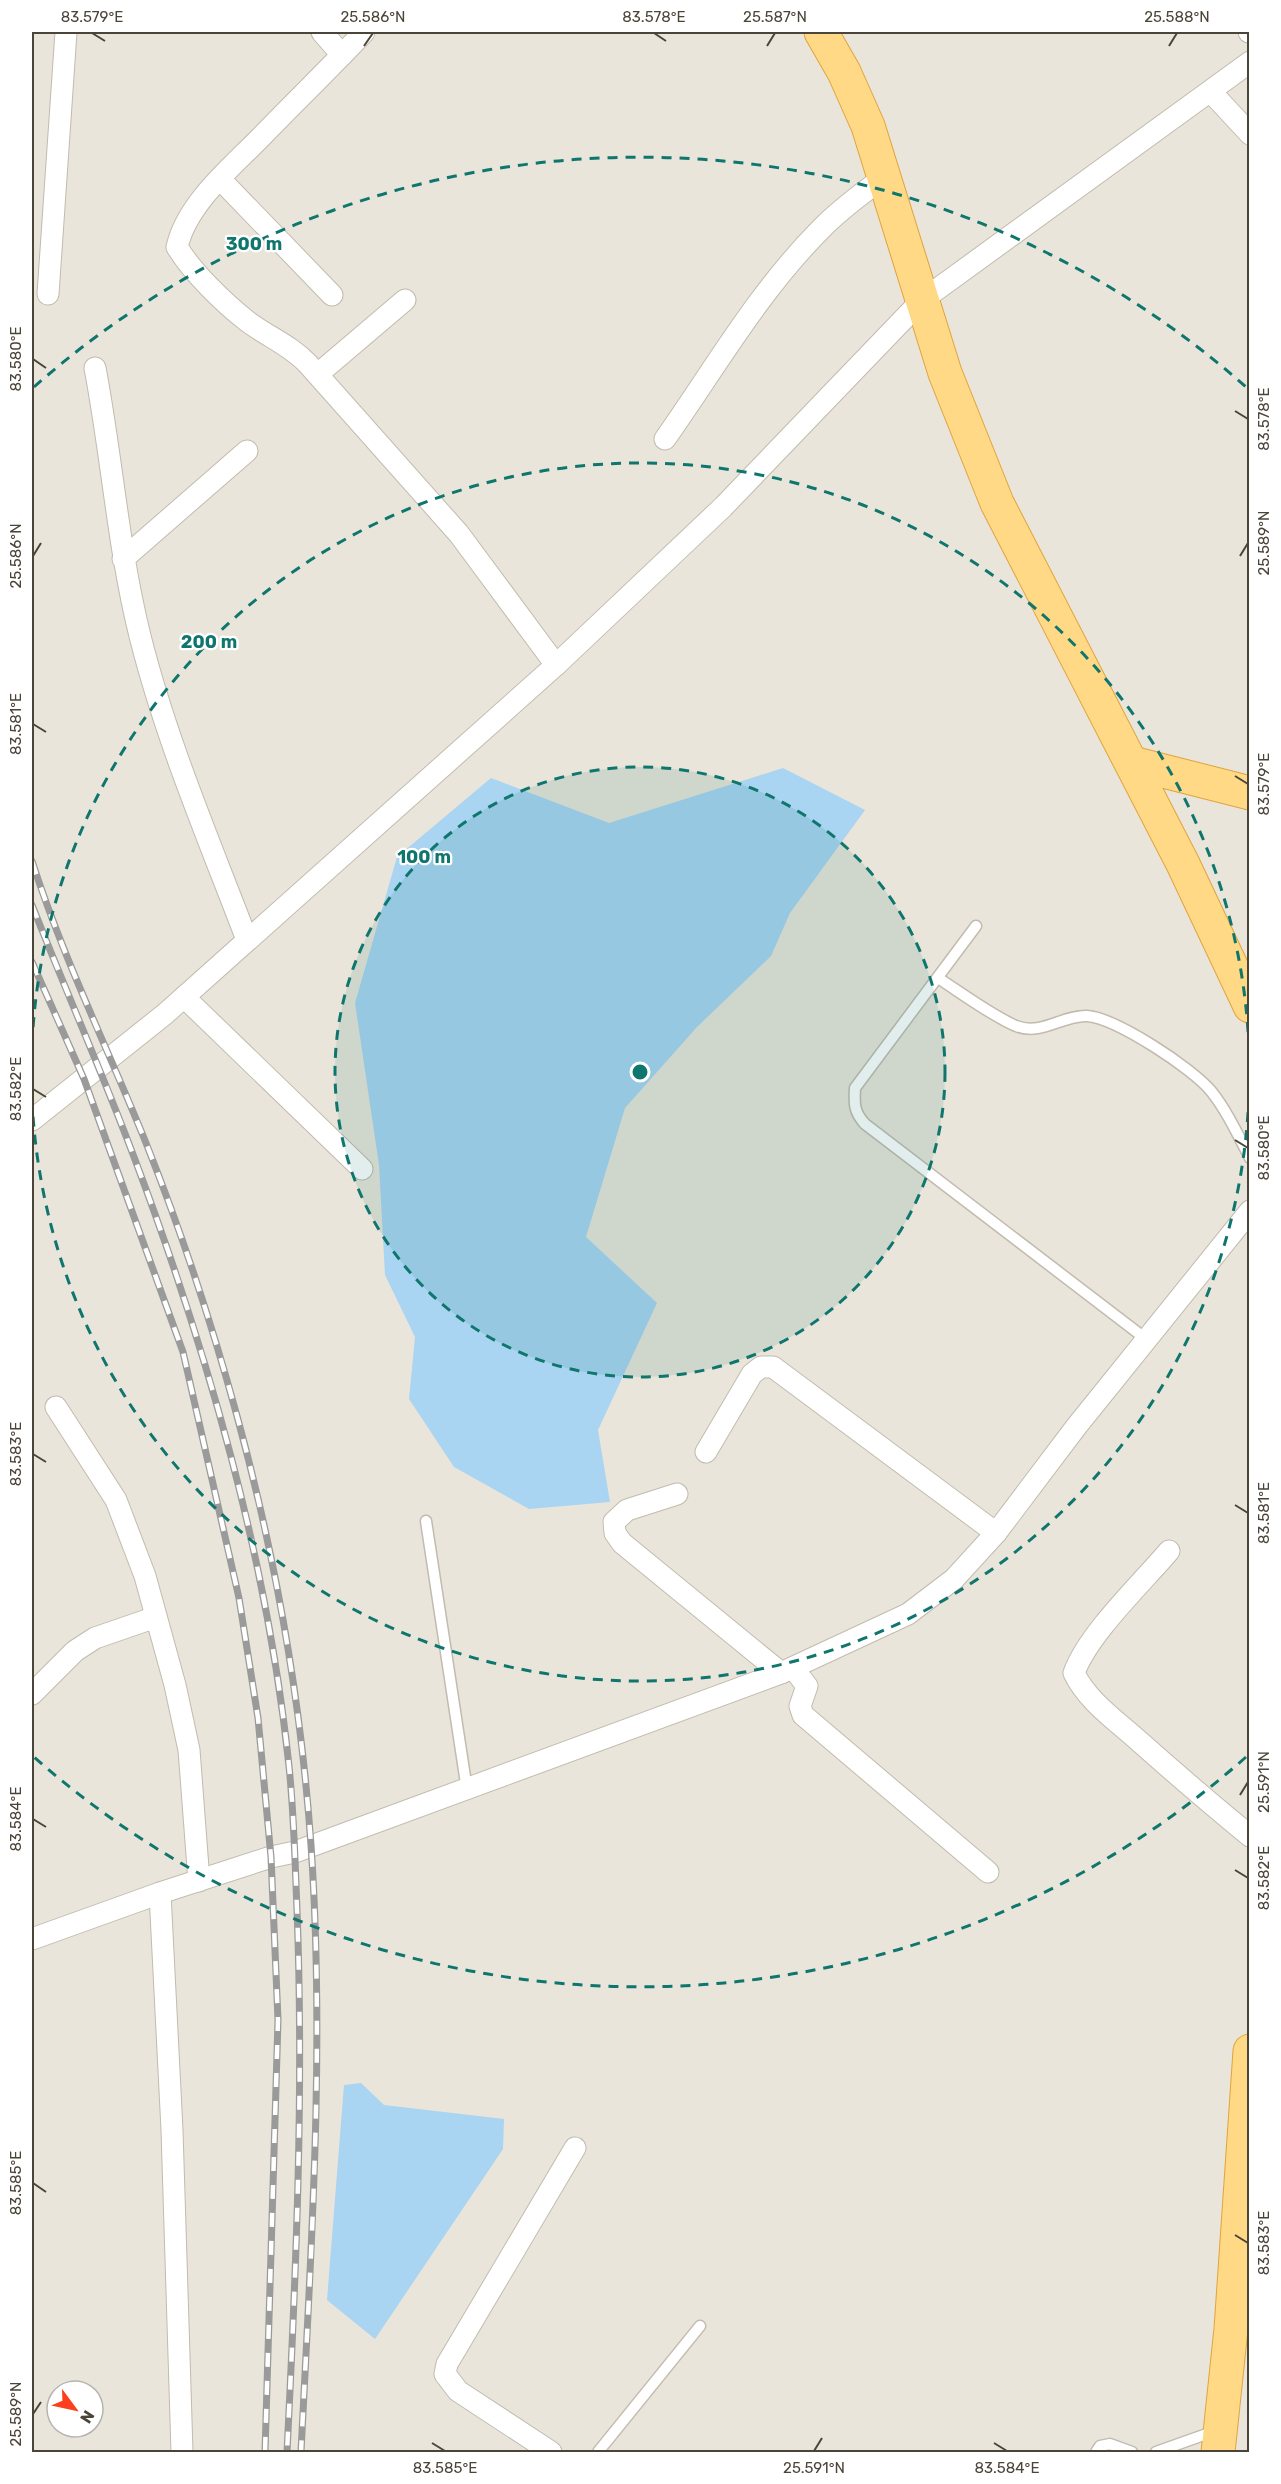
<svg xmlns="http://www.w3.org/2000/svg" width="1281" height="2484" viewBox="0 0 1281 2484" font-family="Rubik,sans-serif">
<rect width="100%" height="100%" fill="#f6f3ec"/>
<!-- residential -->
<path fill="#eae5da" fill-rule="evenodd" d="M32,32H1249V2452H32ZM57,2391H93V2427H57Z"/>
<!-- water -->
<g fill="#a9d4f2">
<path d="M783,768L865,810L790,913L771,956L697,1027L625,1108L586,1237L657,1303L598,1430L610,1502L529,1509L454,1467L409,1399L415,1337L385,1275L379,1165L355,1003L397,857L491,778L609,823Z"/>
<path d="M361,2083L384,2105L504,2119L503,2149L375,2339L327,2300L344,2085Z"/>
</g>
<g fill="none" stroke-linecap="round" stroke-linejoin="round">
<defs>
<g id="service">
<path d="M976,926L855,1088C854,1104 854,1112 865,1124L1146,1339"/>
<path d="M938,978C960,992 992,1016 1016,1026C1042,1036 1062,1015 1087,1016C1116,1018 1192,1068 1211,1091C1227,1111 1238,1135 1250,1158"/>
<path d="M426,1521L467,1790"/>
<path d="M598,2452L700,2326"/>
<path d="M1096,2452L1100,2446L1110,2444L1132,2452"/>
<path d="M1156,2452L1215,2431"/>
</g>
<g id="minor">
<path d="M322,32L342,55"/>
<path d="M364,32C331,67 296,101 262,136C232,167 187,203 177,247C192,272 224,303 247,321C268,337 290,345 308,364L459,534L556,665"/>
<path d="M1249,32H1250"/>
<path d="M1211,92L1250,134"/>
<path d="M220,179L332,295"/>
<path d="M48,294L66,32"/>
<path d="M95,368C112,457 118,548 140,636C166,740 209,840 247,940"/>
<path d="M318,374L405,300"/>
<path d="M665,439C715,368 759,291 821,229C840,209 863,193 884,177"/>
<path d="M123,559L247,451"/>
<path d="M184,997L362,1169"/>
<path d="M32,1120L165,1014L556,665L723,507L921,301L1250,62"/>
<path d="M56,1407L116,1500L145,1576L175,1685L189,1750L199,1881"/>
<path d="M706,1452L752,1374L761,1367H773L996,1533"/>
<path d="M677,1494L627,1510L614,1522L615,1533L622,1543L781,1673"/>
<path d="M1169,1551C1142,1583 1088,1634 1074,1673C1088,1702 1117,1721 1140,1742C1176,1774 1212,1805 1250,1836"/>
<path d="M793,1668L807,1686L800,1706L803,1715L988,1872"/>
<path d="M32,1694L75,1651L95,1638L156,1617"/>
<path d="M160,1893L172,2130L182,2452"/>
<path d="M32,1939L160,1893L271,1857L295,1852L781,1673L908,1614L954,1579L996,1533L1076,1427L1250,1211"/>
<path d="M551,2452L458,2391L445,2374L447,2364L575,2148"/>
</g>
<g id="trunk">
<path d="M821,32L844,72L868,126L945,373L997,503L1183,864L1250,1006"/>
<path d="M1132,763L1250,793"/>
<path d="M1218,2452L1231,2329L1250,2051"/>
</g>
</defs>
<!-- service casing -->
<use href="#service" stroke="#c2bbae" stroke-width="13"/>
<!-- minor casing -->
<use href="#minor" stroke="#c2bbae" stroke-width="23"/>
<!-- trunk casing -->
<use href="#trunk" stroke="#e0a43c" stroke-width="35"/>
<!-- service -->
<use href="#service" stroke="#fff" stroke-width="10"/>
<!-- minor -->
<use href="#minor" stroke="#fff" stroke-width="21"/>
<!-- trunk -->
<use href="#trunk" stroke="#ffd985" stroke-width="33"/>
<defs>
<g id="rail">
<path d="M32,861C63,958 108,1049 146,1143C181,1231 212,1324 237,1416C275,1555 301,1701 311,1845C325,2047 311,2251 301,2452"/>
<path d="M32,905C65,989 102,1072 134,1157C208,1353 267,1557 289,1766C294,1814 295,1862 297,1910C304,2091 296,2272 287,2452"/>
<path d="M32,962L84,1079L183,1352L239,1598L258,1718L271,1857L278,2020L265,2452"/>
</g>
</defs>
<!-- rail casing -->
<use href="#rail" stroke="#9a9a9a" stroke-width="7"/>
<!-- rail -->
<use href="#rail" stroke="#fff" stroke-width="4.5" stroke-dasharray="14" stroke-linecap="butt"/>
</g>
<!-- ticks -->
<path fill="none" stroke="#4b4439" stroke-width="2" d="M92,33L105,41M654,33L666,41M364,46L373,33M767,46L775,33M1169,46L1177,33M33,359L46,368M1235,411L1248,419M33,556L41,543M1240,556L1248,543M33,724L46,732M1235,776L1248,784M33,1089L46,1097M1235,1140L1248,1148M33,1454L46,1462M1235,1505L1248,1513M1240,1795L1248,1782M33,1819L46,1827M1235,1870L1248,1878M33,2183L46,2192M1235,2235L1248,2243M33,2414L41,2402M432,2443L445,2451M994,2443L1007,2451M814,2451L822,2438"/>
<!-- distance rings -->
<circle cx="640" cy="1072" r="305" fill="#0f766e" fill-opacity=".12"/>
<g fill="none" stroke="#0f766e" stroke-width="3" stroke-dasharray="10 8">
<circle cx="640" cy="1072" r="305"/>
<path d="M32 1045A609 609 0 1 1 32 1099"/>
<path d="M1246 1757A914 914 0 0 1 34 1757M34 387A914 914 0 0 1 1246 387"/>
</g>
<circle cx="640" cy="1072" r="9" fill="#0f766e" stroke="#fff" stroke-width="3"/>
<g font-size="18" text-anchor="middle" font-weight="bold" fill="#0f766e" stroke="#fff" stroke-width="4.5" stroke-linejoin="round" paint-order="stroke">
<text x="254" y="250">300 m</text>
<text x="209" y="648">200 m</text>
<text x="424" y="863">100 m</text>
</g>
<!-- border -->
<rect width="1281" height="2484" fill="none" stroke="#ffffff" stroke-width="66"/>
<!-- north arrow -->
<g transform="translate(75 2409) rotate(123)"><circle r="28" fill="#ffffff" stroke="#b7b4b0" stroke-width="1.5"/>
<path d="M0-4.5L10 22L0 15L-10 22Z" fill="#fc3f1d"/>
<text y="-9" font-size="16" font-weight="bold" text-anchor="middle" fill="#4b4439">N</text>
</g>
<rect x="33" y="33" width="1215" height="2418" fill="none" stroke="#4b4439" stroke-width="2"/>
<g font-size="15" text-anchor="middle" fill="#4b4439">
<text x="92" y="22">83.579°E</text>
<text x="373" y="22">25.586°N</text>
<text x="654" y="22">83.578°E</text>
<text x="775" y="22">25.587°N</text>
<text x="1177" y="22">25.588°N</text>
<text transform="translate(16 359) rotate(-90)" y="5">83.580°E</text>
<text transform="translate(1264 419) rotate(-90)" y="5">83.578°E</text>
<text transform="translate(1264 543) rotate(-90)" y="5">25.589°N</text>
<text transform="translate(16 556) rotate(-90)" y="5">25.586°N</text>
<text transform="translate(16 724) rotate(-90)" y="5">83.581°E</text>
<text transform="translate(1264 784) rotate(-90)" y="5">83.579°E</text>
<text transform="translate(16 1089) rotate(-90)" y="5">83.582°E</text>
<text transform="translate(1264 1148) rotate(-90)" y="5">83.580°E</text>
<text transform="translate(16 1454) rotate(-90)" y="5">83.583°E</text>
<text transform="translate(1264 1513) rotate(-90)" y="5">83.581°E</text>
<text transform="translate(1264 1782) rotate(-90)" y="5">25.591°N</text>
<text transform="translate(16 1819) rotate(-90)" y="5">83.584°E</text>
<text transform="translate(1264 1878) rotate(-90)" y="5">83.582°E</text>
<text transform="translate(16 2183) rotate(-90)" y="5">83.585°E</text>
<text transform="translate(1264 2243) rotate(-90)" y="5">83.583°E</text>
<text transform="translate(16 2414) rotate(-90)" y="5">25.589°N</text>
<text x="445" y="2473">83.585°E</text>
<text x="814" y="2473">25.591°N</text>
<text x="1007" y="2473">83.584°E</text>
</g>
</svg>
